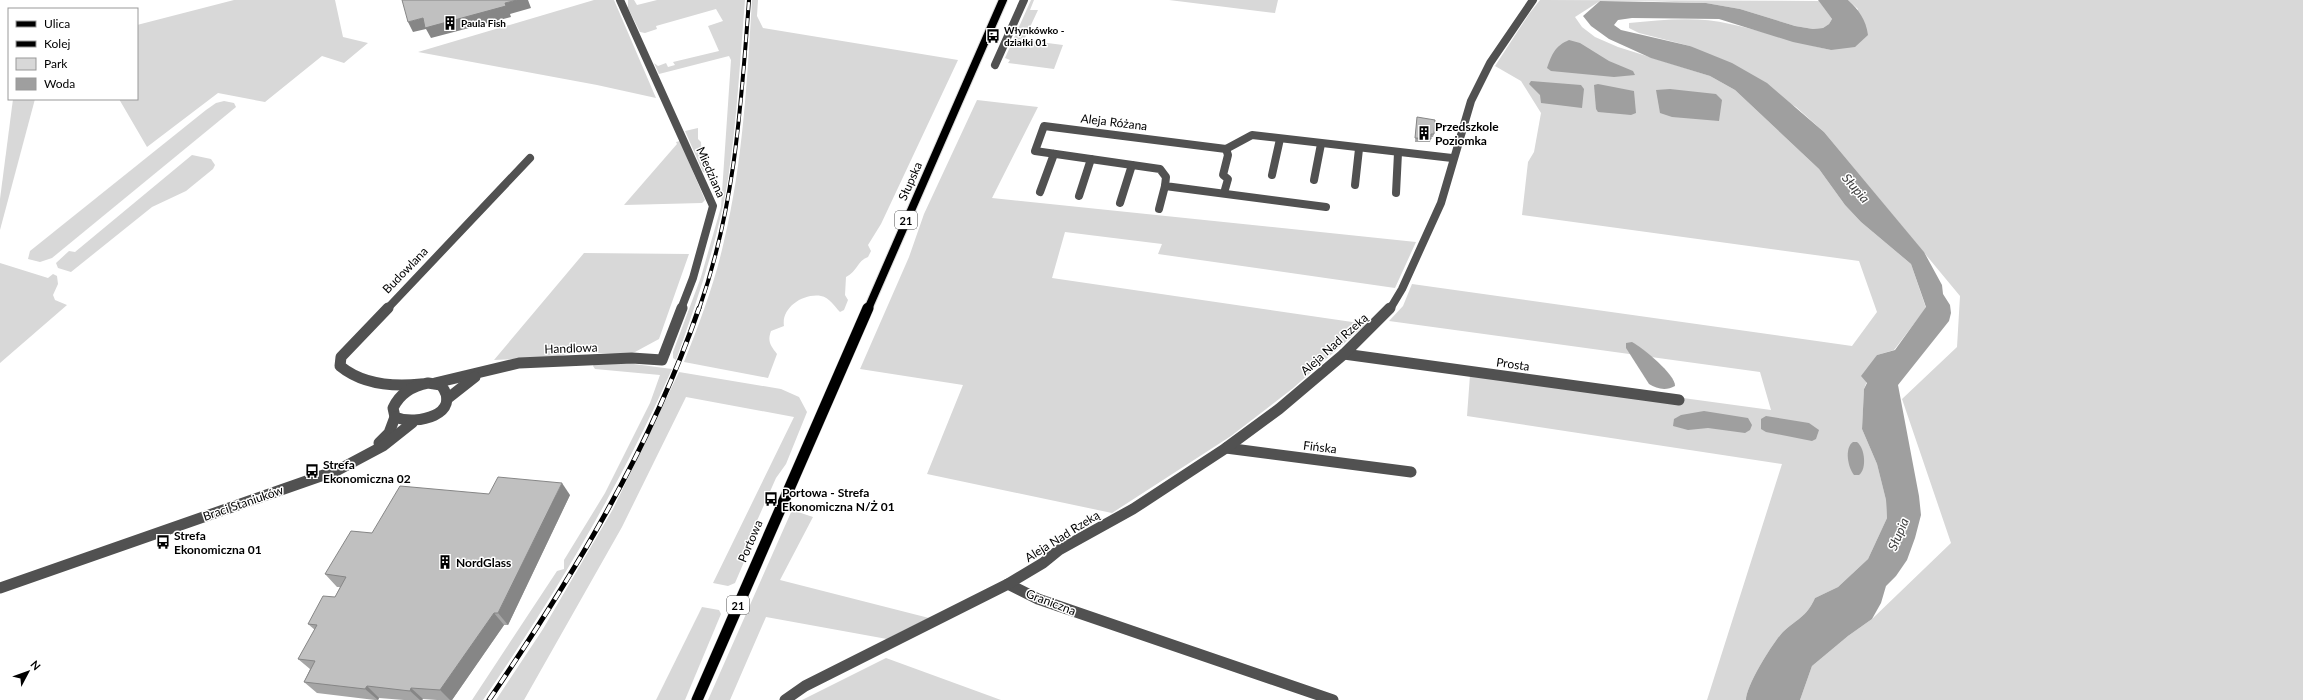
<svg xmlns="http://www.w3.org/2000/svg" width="2303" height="700" viewBox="0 0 2303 700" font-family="Lato,sans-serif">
<rect width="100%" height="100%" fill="#fff"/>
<!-- green -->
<g fill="#d8d8d8">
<path d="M234,0H335L343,37L368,43L344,63L322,56L265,102L218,93L147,147L119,99H137V25Z"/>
<path d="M594,0H614L656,98L597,85L418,52Z"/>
<path d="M628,0H634L637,5L657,0H745C740,60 737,120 728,179C718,241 697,301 676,360L673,358V352L701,277L721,207L731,60L729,56L659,74L654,63L658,66L666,63L668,67L675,65L673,62L719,51L708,26L723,21L716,9L656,26L657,29L645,33L640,32L628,8Z"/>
<path d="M752,0H758L757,16L763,28L958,60L881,224L868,245L871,251L868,257C857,261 857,272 846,277L845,295L848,300L844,310L840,312C835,307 829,297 821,296C803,293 781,308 784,326L771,331C767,342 771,346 777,354L768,378L684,362C700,322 715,282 724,241C743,162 747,81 752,0Z"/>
<path d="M1031,0H1034L1030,10H1038L1024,40L1063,45L1054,69L1008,63L1010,60L1005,58Z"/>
<path d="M1169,0H1278L1275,13Z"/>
<path d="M1540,0L1819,1L1832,19L1829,24L1823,28L1813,29L1795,26L1740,9L1706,3L1644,1H1600L1575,17L1582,27L1595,37L1618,47L1710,76L1735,90L1819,169L1845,205L1861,222L1911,264L1926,308L1894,350L1877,355L1864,389L1862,429L1877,464L1886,500L1887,518L1868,559L1838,587L1815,598C1806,618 1796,619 1782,633C1772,644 1746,686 1746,700H1707L1782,464L1467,416L1470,375L1683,403V398L1771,410L1760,372L1389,321L1403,306L1412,284L1852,346L1877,312L1859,261L1522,215L1528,162L1534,152L1541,113L1521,81L1495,66L1529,14Z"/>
<path d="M1848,0H2303V700H1800L1812,666L1848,636L1872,619L1951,543L1902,399L1957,347L1960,296L1824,132L1796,107L1690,46L1639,33L1629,28V23C1661,20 1698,16 1730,24C1764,31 1797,43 1831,50L1858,9Z"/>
<path d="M13,99H35L0,230V199Z"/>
<path d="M977,100L1038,107L992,198L1416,242L1395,288L1158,254L1162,244L1065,232L1052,278L1366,324L1292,389L1231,436L1112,513L927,474L963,385L860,369L909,257L924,214Z"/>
<path d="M224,101L234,103L236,107L52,258L40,262L28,259L30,251L206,110L216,103Z"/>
<path d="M698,128V139L701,142L702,160L709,159V173L703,172L685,131Z"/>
<path d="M680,141L705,200L702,203L624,205L677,144L676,142Z"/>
<path d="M192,155L211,159L215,165L213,169L186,191L152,207L71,272L58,268L56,263L69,251L75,252Z"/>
<path d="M584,253L689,254L659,339L635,352L626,354L575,352L555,357L494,360Z"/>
<path d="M0,263L48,278L53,274L57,276L58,284L53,295L55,300L67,305L0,363Z"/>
<path d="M626,363L672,369C620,486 555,595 483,700H472L557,571L564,569V560L605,493L650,403L660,375L595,369L593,366L594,364Z"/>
<path d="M679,372L781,389L799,397L807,412L786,464L776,478L756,523V534L735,583L728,586L713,583L794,417L686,397L622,527L524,700H496L543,629L613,509Z"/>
<path d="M792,510L813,517L780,580L929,618L887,639L766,617L730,700H708Z"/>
<path d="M702,607L719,610L721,614L685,700H656Z"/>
<path d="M886,658L1001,700H802Z"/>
</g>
<!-- water -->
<g fill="#9f9f9f">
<path d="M1818,0H1848C1859,10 1866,20 1868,35L1855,47L1831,50L1793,42L1719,19L1632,18L1618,20L1614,25L1621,30L1690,46L1732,63L1767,83L1824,132L1924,252L1942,285L1943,294L1950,305L1951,313L1949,321L1898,385L1919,496L1921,515L1915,538L1907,560L1896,576L1886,586L1881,603L1872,619L1848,636L1812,666L1800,700H1746C1746,686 1772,644 1782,633C1796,619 1806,618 1815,598L1838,587L1868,559L1887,518L1886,500L1877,464L1862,429L1864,389L1867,383L1861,376L1877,355L1895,350L1926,307L1911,264L1861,222L1845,205L1819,169L1735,90L1710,76L1651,58L1609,39L1591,26L1583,16L1600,1L1706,3L1740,9L1795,26L1813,29L1823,28L1829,24L1832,19Z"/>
<path d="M1569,40L1580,43L1609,61L1633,71L1635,75L1614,77L1551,71L1547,68C1552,54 1555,46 1569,40Z"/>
<path d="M1531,81L1581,85L1584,89L1582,108L1541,103L1540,95L1529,84Z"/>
<path d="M1598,84L1634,91L1636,113L1631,115L1598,112L1596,109L1594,85Z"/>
<path d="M1670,89L1716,94L1722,100L1719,121L1672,117L1660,113L1656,90Z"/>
<path d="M1632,342C1642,347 1676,375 1675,386C1666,391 1657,389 1649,384L1626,348V343Z"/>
<path d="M1704,411L1748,418L1752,425L1750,430L1745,433L1708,428L1688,430L1673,426L1674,419L1681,415Z"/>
<path d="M1766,416L1809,423L1819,430L1816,439L1812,441L1766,432L1761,429V419Z"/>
<path d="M1853,442H1857C1865,448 1867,469 1859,475H1854C1848,468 1844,448 1853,442Z"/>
</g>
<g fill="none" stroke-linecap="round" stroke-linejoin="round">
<defs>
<path id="major-far1" d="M868,309L1003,0"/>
<path id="major" d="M697,700L868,308"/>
</defs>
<!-- major-far1 casing -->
<use href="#major-far1" stroke="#dbdbdb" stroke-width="10"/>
<!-- major casing -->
<use href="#major" stroke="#dbdbdb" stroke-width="12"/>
<!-- minor-far1 -->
<g stroke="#515151" stroke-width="8">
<path d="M620,0L713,206L693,278L681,309"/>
<path d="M995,65L1024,0"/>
<path d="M1272,175L1280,139"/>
<path d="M1314,180L1321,144"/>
<path d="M1355,185L1359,149"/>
<path d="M1040,192L1054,154"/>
<path d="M1224,193L1228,179L1223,175L1228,155L1226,149"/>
<path d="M1396,193L1398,153"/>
<path d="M1079,196L1091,159"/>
<path d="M1120,203L1132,165"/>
<path d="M1326,207L1165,186L1166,177L1160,169L1035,151L1044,126L1226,149L1252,135L1452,158"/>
<path d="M1159,209L1165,186"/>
<path d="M387,309L530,158"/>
<path d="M1390,309L1402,289L1441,203L1471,101L1490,63L1533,0"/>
</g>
<!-- minor -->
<g stroke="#515151" stroke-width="11">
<path d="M388,308L341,357L340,366C362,384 393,387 421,384"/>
<path d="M1344,354L1679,400"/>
<path d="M428,383L441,385C463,414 417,426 395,417L393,408C400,393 412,386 428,383Z"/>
<path d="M435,383L519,363L632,358L662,360L682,308"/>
<path d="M447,399L475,377"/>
<path d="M379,443L389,433L395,417"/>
<path d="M1226,448L1411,472"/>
<path d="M1008,584L1038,599L1333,700"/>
<path d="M0,588L338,470L383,446L412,423"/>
<path d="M785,700L805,686L1008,584L1043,563L1059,550L1133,509L1226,448L1279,409L1344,354L1390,308"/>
</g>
<!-- major-far1 -->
<use href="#major-far1" stroke="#000" stroke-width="8"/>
<!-- major -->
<use href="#major" stroke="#000" stroke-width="11"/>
<defs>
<path id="rail-far1" d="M699,309C735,207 741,106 749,0"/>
<path id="rail" d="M489,700C573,576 650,450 699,308"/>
</defs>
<!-- rail-far1 casing -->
<use href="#rail-far1" stroke="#000" stroke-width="4"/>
<!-- rail casing -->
<use href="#rail" stroke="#000" stroke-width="5"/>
<!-- rail-far1 -->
<use href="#rail-far1" stroke="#fff" stroke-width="2.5" stroke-dasharray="8" stroke-linecap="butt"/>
<!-- rail -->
<use href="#rail" stroke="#fff" stroke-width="3.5" stroke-dasharray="10" stroke-linecap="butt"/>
</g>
<!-- wall -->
<g fill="#a5a5a5">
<path d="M1417,117L1434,134L1433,137H1431L1430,142H1415Z"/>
<path d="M489,494L570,495L508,625H504L452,700H437L423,699L422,700H404L379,698L378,700H375L317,693L304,682L310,669L298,659L315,630L308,624L335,597L340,587H337L325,574L372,533Z"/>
</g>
<!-- shaded-wall -->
<g fill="#868686">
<path d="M517,0H528L531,8L510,14L511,17L431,38L426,29L413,32L408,22L423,18L505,3Z"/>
<path d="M562,483L570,495L508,625L498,613Z"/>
<path d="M494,613L504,625L452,700H450L440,690Z"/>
<path d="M367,686L379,698L378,700L365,689Z"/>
<path d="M411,688L423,699L422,700H420L410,691Z"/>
</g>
<!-- building -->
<g fill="#c0c0c0" stroke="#868686">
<path d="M402,0H517L505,3L506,6L425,28L423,18L408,22Z"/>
<path d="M1417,117L1435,120L1434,134H1431V139L1415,138Z"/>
<path d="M498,477L562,483L498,613H494L440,690L411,688L410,691L367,686L365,689L304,682L315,661L298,659L317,625L308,624L323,596L335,597L346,577L325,574L351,531L372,533L400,486L489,494Z"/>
</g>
<!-- icons -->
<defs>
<symbol id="building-bare" viewBox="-9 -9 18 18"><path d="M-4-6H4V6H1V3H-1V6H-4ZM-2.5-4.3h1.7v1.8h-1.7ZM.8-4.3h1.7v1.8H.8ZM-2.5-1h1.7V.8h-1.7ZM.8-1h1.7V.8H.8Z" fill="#000" stroke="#fff" stroke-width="2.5" paint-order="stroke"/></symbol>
<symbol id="bus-bare" viewBox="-9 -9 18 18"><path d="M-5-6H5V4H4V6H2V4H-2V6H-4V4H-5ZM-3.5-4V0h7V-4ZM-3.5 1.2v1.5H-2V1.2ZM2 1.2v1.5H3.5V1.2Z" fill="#000" stroke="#fff" stroke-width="2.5" paint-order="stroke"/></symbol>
</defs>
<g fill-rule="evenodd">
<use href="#building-bare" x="440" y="13" width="20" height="20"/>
<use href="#bus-bare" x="983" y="26" width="20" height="20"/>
<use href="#building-bare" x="1414" y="123" width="20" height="20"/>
<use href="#bus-bare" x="302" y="461" width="20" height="20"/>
<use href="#bus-bare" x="761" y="489" width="20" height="20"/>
<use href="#bus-bare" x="153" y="532" width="20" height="20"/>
<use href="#building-bare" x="435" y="552" width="20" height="20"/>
</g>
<g text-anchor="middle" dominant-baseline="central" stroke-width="3" stroke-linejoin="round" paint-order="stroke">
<!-- far-poi labels -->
<g font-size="10" font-weight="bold" fill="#000" stroke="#fff" text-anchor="start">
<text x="461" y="23">Paula Fish</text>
<text x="1004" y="30">Włynkówko -<tspan x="1004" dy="12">działki 01</tspan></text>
</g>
<!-- shield labels -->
<g fill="#fff" stroke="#4c4c4c" stroke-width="1">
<rect x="895" y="211" width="22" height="18" rx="3"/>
<rect x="727" y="596" width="22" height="18" rx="3"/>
</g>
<g font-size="11" font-weight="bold" fill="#000">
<text x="906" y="220">21</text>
<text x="738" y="605">21</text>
</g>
<!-- street labels -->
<g font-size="12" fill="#000" stroke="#fff">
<text transform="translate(1114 122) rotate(7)">Aleja Różana</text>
<text transform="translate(711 172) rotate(66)">Miedziana</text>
<text transform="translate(910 181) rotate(-66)">Słupska</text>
<text transform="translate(405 270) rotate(-46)">Budowlana</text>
<text transform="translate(1334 344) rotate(-42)">Aleja Nad Rzeką</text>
<text transform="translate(571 348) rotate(-2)">Handlowa</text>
<text transform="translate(1513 364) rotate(8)">Prosta</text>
<text transform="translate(1320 447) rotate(7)">Fińska</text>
<text transform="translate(243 503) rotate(-19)">Braci Staniuków</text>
<text transform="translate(1062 536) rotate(-32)">Aleja Nad Rzeką</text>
<text transform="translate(750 541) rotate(-67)">Portowa</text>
<text transform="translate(1051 602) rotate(21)">Graniczna</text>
</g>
<!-- poi labels -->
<g font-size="12" font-weight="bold" fill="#000" stroke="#fff" text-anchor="start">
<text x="1435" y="126">Przedszkole<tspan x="1435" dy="14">Poziomka</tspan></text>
<text x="323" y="464">Strefa<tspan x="323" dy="14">Ekonomiczna 02</tspan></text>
<text x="782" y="492">Portowa - Strefa<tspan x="782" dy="14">Ekonomiczna N/Ż 01</tspan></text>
<text x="174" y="535">Strefa<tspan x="174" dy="14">Ekonomiczna 01</tspan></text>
<text x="456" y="562">NordGlass</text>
</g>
<!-- water labels -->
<g font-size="13" font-style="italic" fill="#404040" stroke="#fff">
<text transform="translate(1856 188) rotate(49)">Słupia</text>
<text transform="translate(1898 534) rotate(-67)">Słupia</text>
</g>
</g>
<!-- legend -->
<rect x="8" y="8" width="130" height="92" fill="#ffffff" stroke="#999999"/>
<rect x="16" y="21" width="20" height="6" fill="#000000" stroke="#999999"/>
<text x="44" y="28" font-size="12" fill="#000000">Ulica</text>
<rect x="16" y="41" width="20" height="6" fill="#000000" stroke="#999999"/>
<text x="44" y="48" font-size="12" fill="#000000">Kolej</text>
<rect x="16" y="58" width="20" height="12" fill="#d8d8d8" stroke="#999999"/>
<text x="44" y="68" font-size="12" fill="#000000">Park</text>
<rect x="16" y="78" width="20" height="12" fill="#9f9f9f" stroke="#999999"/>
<text x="44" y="88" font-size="12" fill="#000000">Woda</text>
<!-- north arrow -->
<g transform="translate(28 672) rotate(49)" stroke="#ffffff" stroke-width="3" paint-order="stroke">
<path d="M0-3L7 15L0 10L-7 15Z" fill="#000000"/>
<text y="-6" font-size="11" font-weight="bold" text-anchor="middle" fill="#000000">N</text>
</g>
</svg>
